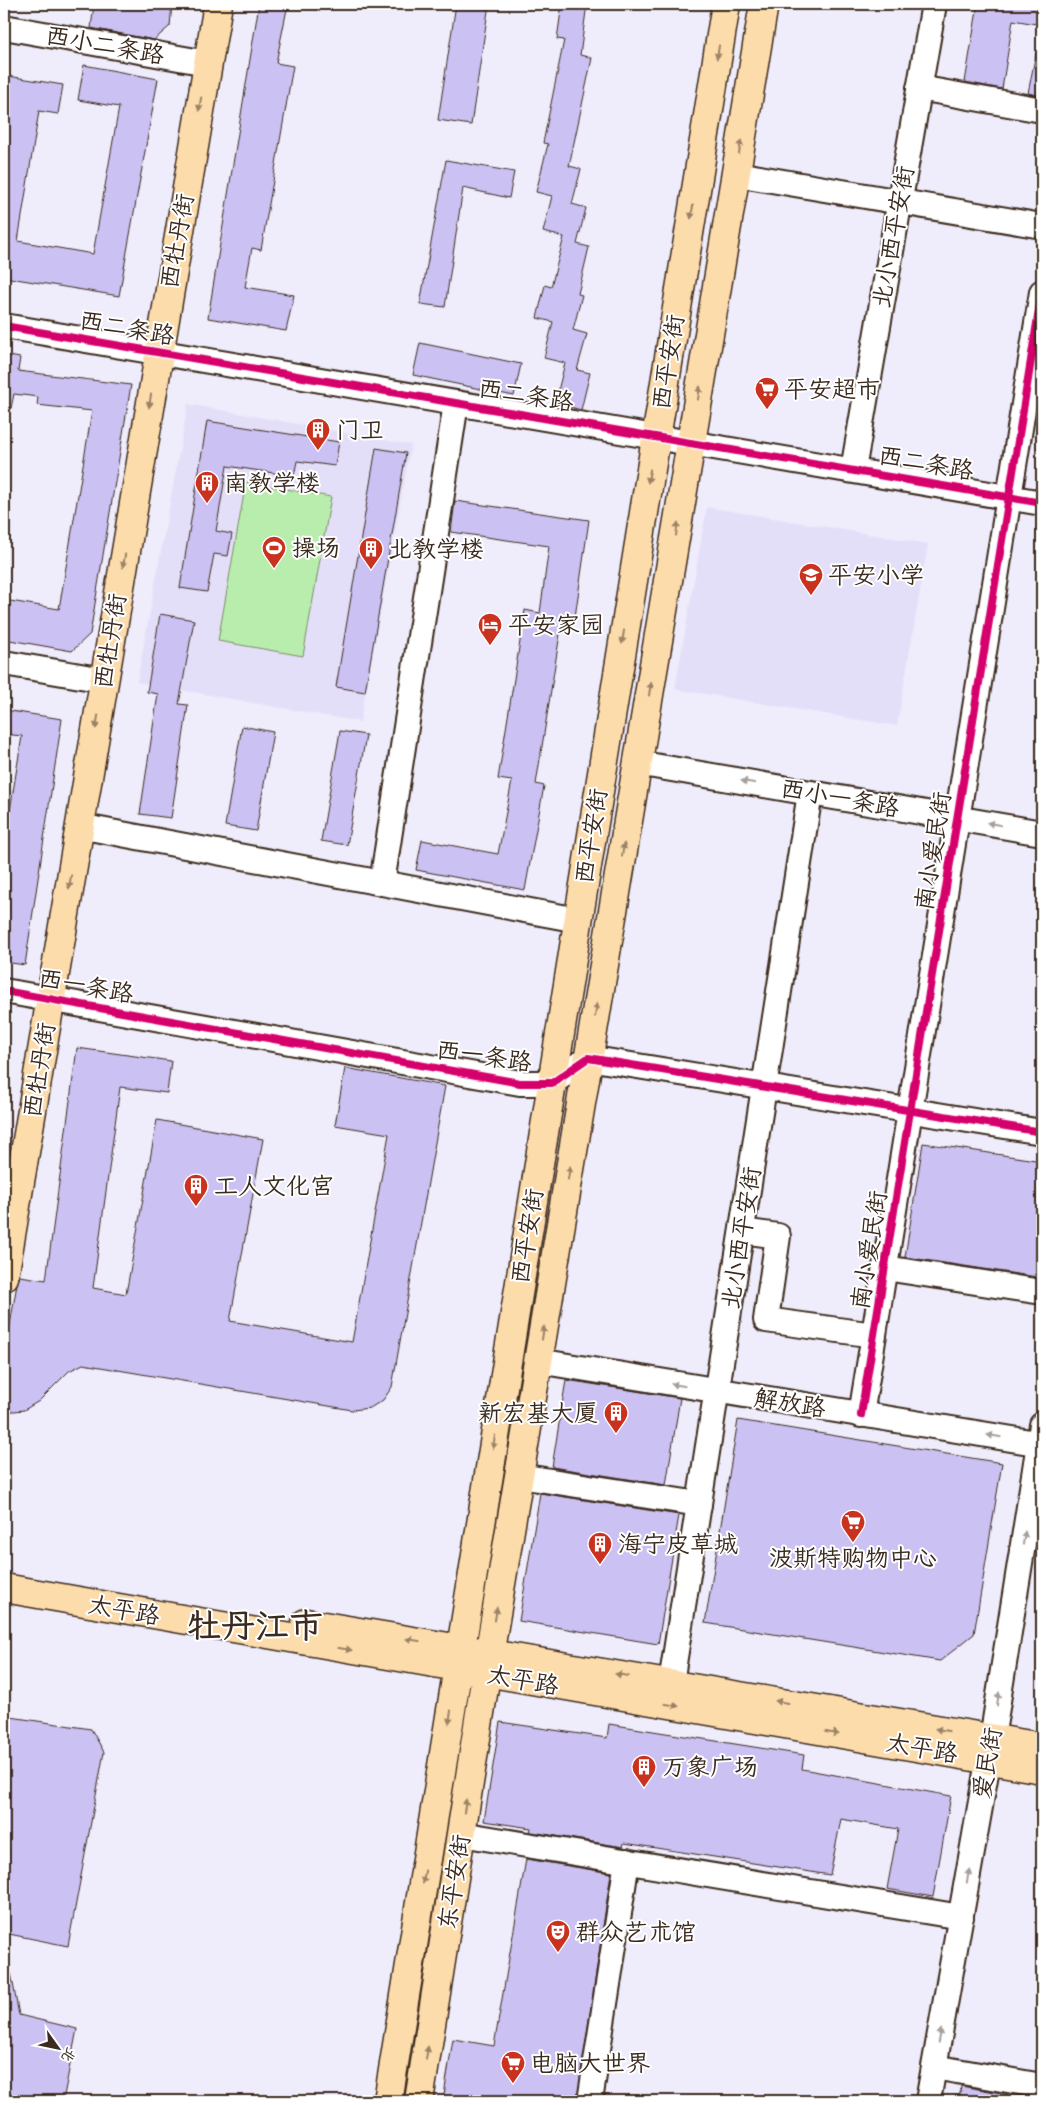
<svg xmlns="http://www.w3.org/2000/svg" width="1046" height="2105" viewBox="0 0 1046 2105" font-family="Caveat,'LXGW WenKai TC',sans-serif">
<rect width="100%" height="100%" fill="#efecfb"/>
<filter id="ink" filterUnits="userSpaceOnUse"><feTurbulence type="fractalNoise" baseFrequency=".02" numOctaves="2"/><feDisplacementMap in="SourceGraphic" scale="10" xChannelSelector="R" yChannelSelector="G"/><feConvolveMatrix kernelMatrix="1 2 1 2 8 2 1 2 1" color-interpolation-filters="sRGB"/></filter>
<g filter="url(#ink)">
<!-- built -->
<g fill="#e4dff9">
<path d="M188,404L411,445L360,722L137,682Z"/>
<path d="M707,507L928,544L897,726L675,689Z"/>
</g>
<!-- green -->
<path fill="#b9edad" stroke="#7a8c66" d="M246,482L331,497L303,656L218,641Z"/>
<!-- building -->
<g fill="#cbc1f3" stroke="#3b2a1e">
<path d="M94,4H172L170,26L154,40L91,28Z"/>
<path d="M259,4H288L276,63L293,66L261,250L252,248L245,287L294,295L286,331L208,318Z"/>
<path d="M456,4H489L471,125L438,120Z"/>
<path d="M562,4H587L580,55L592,58L569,166L581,169L572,204L586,208L577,244L589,247L578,294L582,295L573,330L587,334L577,370L590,373L581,410L555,403L565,363L544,358L553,322L537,318L545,285L551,287L564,237L543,232L552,196L536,192L548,144L543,143L564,40L557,39Z"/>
<path d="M978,4H1042V25L1013,20L1002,89L965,82Z"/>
<path d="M1036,53L1042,54V96L1028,93Z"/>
<path d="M84,65L158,79L119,296L4,277V103L8,76L63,85L58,114L39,111L18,241L93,254L119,107L78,100Z"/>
<path d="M446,160L514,172L509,198L463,188L445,307L420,304Z"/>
<path d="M420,343L521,364L514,396L413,375Z"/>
<path d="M4,355L20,358L18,371L131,385L90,634L72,651L4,639V600L59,609L92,411L37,405L38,397L14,394L11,408H4Z"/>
<path d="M207,421L339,442L335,466L297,461L294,476L227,466L216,531L232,534L228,556L214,554L207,592L180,588Z"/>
<path d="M376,448L406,453L365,692L336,687Z"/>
<path d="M455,501L589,520L575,617L563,615L536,784L544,786L525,890L416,870L422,840L498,854L512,781L498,779L525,610L540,613L549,546L451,532Z"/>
<path d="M160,614L194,620L179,704L188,705L171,818L140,814L158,694L147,692Z"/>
<path d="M4,710L62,719L25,965L4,962V848L22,736L4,734Z"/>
<path d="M242,726L273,732L256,831L225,826Z"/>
<path d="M340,731L366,735L347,845L321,841Z"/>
<path d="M77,1048L171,1061L167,1093L120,1087L93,1288L126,1294L157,1120L263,1139L230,1321L352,1342L389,1134L335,1125L345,1068L445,1086L392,1387L383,1400L370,1408L352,1410L83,1364L69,1371L39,1401L24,1410L4,1412V1360L17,1284L20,1276L46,1280Z"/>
<path d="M923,1143L1042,1161V1243L1037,1277L905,1257Z"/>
<path d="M566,1380L680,1398L666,1485L552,1467Z"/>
<path d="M738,1420L1002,1463L974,1634L940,1661L705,1623Z"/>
<path d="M540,1493L679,1515L658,1644L519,1621Z"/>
<path d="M4,1716L91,1729L104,1752L68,1946L4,1933Z"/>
<path d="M500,1722L607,1738L609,1724L804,1755L802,1769L951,1796L933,1897L887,1889L898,1829L841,1819L830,1875L624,1843L623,1847L530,1832L531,1828L484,1821Z"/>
<path d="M526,1859L611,1873L577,2101H443L453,2039L494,2046Z"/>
<path d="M4,1973H11L19,2015L77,2029L63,2101H4Z"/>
<path d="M961,2086L1007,2094V2101H959Z"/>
</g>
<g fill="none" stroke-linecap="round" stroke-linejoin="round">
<defs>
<g id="minor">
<path d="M4,27L207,63"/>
<path d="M919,88L1042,110"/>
<path d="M736,174L1042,226"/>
<path d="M4,326L1042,503"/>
<path d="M853,470L934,4"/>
<path d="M4,663L104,680"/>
<path d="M637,763L1042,833"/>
<path d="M79,826L578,920"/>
<path d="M382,883L456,403"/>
<path d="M4,991L520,1083H552L588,1058L1042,1132"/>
<path d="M742,1231L778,1236L766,1320L874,1335"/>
<path d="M885,1268L1042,1292"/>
<path d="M538,1361L1042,1444"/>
<path d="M861,1415L1042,292"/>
<path d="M519,1476L699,1504"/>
<path d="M671,1683L810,793"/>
<path d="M461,1834L961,1917"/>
<path d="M934,2067L1042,2086"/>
<path d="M590,2101L627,1861"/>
<path d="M928,2101L992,1739L1042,1425"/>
</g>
<g id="major">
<path d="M4,1277L218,4"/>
<path d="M4,1588L1042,1769"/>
<path d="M306,1623L1042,1747"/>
<path d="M388,2101L726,4"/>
<path d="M419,2101L488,1662L764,4"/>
</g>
</defs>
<!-- minor casing -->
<use href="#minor" stroke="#3b2a1e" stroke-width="28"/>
<!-- major casing -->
<use href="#major" stroke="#3b2a1e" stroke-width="31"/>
<!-- minor -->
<use href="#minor" stroke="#fff" stroke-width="24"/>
<!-- major -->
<use href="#major" stroke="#fddcac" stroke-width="28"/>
<defs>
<g id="cycleway">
<path d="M4,326L1042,503"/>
<path d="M4,991L520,1083H552L588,1058L1042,1132"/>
<path d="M861,1415L1042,292"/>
</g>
</defs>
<!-- cycleway casing -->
<use href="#cycleway" stroke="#fff" stroke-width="11"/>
<!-- cycleway -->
<use href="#cycleway" stroke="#d6006c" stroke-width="8"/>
</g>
<!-- one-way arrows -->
<defs><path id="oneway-solid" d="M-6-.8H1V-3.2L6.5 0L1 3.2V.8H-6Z" transform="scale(1.25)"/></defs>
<g fill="#9c8365">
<use href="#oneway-solid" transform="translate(718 52) rotate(99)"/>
<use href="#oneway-solid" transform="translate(200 104) rotate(100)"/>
<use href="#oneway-solid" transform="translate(740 147) rotate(-81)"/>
<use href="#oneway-solid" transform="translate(692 212) rotate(99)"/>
<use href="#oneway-solid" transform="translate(699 393) rotate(-81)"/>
<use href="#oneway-solid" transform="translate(150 401) rotate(99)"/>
<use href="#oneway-solid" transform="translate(649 476) rotate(99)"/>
<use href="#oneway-solid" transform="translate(677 529) rotate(-81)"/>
<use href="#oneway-solid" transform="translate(124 561) rotate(99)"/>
<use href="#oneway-solid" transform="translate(623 637) rotate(99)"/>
<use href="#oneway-solid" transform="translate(650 689) rotate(-81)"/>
<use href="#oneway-solid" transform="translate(97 722) rotate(100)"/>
<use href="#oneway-solid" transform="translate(623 850) rotate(-81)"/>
<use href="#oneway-solid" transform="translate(70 882) rotate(100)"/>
<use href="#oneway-solid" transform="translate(596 1010) rotate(-81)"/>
<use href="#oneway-solid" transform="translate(569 1173) rotate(-81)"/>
<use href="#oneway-solid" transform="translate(543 1333) rotate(-81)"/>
<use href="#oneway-solid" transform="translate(494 1442) rotate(99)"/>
<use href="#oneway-solid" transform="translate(496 1614) rotate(-81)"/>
<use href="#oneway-solid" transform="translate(413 1640) rotate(-171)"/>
<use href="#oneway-solid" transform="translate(345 1649) rotate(10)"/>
<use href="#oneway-solid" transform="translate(622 1675) rotate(-171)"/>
<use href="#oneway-solid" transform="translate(782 1702) rotate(-170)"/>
<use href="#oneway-solid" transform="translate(672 1705) rotate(10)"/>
<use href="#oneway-solid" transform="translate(450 1717) rotate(99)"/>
<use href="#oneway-solid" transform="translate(942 1730) rotate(-170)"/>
<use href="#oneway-solid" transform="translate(832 1733) rotate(10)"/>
<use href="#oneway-solid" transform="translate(465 1806) rotate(-81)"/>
<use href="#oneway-solid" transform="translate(424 1877) rotate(99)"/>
<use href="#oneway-solid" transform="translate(427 2053) rotate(-81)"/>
</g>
<g fill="#a79f9a">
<use href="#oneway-solid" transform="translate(748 782) rotate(-170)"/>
<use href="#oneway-solid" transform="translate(994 824) rotate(-170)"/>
<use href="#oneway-solid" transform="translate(678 1385) rotate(-170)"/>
<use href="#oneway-solid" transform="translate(994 1436) rotate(-171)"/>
<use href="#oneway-solid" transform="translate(1024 1538) rotate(-81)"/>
<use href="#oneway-solid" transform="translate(998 1699) rotate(-81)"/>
<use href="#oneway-solid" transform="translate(968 1876) rotate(-80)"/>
<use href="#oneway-solid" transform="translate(940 2036) rotate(-80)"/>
</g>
</g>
<!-- icons -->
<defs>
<symbol id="supermarket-pin" viewBox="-11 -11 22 30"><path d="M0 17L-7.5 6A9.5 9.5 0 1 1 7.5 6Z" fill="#c8321e" stroke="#fff"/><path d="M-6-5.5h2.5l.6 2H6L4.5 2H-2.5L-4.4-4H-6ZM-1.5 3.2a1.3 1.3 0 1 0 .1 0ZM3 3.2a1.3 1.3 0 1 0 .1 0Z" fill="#fff"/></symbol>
<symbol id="building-pin" viewBox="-11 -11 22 30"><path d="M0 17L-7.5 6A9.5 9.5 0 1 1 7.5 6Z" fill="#c8321e" stroke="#fff"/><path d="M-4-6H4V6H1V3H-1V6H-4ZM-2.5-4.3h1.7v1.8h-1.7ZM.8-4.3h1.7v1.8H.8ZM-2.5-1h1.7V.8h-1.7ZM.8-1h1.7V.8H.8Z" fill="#fff"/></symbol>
<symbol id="stadium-pin" viewBox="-11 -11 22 30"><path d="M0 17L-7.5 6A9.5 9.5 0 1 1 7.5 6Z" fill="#c8321e" stroke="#fff"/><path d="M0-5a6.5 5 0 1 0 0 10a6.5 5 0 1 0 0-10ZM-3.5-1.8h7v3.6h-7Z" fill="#fff"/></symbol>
<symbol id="school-pin" viewBox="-11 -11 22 30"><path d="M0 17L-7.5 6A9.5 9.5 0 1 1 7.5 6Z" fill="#c8321e" stroke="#fff"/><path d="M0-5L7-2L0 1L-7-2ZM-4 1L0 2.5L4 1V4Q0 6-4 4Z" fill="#fff"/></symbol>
<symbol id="hotel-pin" viewBox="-11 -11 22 30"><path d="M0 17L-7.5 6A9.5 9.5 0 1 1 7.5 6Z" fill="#c8321e" stroke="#fff"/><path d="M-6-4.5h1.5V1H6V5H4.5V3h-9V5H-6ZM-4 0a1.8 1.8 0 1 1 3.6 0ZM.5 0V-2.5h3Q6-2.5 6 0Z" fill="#fff"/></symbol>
<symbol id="theatre-pin" viewBox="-11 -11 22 30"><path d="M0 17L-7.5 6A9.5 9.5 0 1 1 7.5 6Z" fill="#c8321e" stroke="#fff"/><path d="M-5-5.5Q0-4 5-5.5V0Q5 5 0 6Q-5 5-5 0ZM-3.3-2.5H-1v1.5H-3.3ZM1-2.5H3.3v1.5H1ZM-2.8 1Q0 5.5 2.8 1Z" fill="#fff"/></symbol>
</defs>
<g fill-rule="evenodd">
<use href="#supermarket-pin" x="753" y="375" width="28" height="38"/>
<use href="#building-pin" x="304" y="416" width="28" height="38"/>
<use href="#building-pin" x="193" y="469" width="28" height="38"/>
<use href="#stadium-pin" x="260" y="534" width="28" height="38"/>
<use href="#building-pin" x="357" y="535" width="28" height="38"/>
<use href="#school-pin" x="797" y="561" width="28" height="38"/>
<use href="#hotel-pin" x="476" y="611" width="28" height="38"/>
<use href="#building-pin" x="182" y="1172" width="28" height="38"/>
<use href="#building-pin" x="602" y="1399" width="28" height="38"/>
<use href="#supermarket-pin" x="839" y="1508" width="28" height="38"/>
<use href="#building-pin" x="586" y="1530" width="28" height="38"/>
<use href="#building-pin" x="630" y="1753" width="28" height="38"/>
<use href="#theatre-pin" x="544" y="1918" width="28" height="38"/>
<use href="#supermarket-pin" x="499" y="2049" width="28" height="38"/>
</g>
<g text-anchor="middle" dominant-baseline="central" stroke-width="4" stroke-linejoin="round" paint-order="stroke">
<!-- street labels -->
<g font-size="24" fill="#3b2a1e" stroke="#fff">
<text transform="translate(105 45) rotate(10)">西小二条路</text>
<text transform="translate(893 237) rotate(-80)">北小西平安街</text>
<text transform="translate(177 241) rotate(-80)">西牡丹街</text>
<text transform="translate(127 328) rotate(10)">西二条路</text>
<text transform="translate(668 362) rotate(-81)">西平安街</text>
<text transform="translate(526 395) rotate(9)">西二条路</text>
<text transform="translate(926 463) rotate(10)">西二条路</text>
<text transform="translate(110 641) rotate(-81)">西牡丹街</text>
<text transform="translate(840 798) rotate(10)">西小一条路</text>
<text transform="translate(591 836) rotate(-81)">西平安街</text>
<text transform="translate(933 851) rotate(-81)">南小爱民街</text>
<text transform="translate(86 986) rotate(10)">西一条路</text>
<text transform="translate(484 1056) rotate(8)">西一条路</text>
<text transform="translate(39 1070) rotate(-81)">西牡丹街</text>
<text transform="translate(527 1236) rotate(-81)">西平安街</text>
<text transform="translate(741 1238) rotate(-81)">北小西平安街</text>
<text transform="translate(869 1250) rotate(-81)">南小爱民街</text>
<text transform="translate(790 1403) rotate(9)">解放路</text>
<text transform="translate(124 1610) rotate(10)">太平路</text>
<text transform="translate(523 1680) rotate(10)">太平路</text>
<text transform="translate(922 1748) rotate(10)">太平路</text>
<text transform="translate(987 1763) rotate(-80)">爱民街</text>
<text transform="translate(454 1882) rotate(-81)">东平安街</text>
</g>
<!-- poi labels -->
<g font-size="24" fill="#3b2a1e" stroke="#fff" text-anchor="start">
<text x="784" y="389">平安超市</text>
<text x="336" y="430">门卫</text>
<text x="224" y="483">南教学楼</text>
<text x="292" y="548">操场</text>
<text x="388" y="549">北教学楼</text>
<text x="828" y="575">平安小学</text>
<text x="508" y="625">平安家园</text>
<text x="214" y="1186">工人文化宫</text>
<text x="598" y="1413" text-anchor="end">新宏基大厦</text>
<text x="618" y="1544">海宁皮草城</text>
<text x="853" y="1558" text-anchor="middle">波斯特购物中心</text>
<text x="662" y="1767">万象广场</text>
<text x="576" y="1932">群众艺术馆</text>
<text x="530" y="2063">电脑大世界</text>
</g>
<!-- town labels -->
<g font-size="34" font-weight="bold" fill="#3b2a1e" stroke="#fff">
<text x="255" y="1625">牡丹江市</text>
</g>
</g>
<!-- margin -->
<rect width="1046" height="2105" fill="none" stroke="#fff" stroke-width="20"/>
<rect x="10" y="10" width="1026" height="2085" fill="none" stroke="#3b2a1e" stroke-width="2" filter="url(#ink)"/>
<!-- north arrow -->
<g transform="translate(58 2048) rotate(123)" stroke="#ffffff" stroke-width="4" paint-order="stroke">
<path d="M0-4L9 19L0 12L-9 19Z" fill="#3b2a1e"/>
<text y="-8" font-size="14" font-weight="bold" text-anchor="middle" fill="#3b2a1e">北</text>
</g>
</svg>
